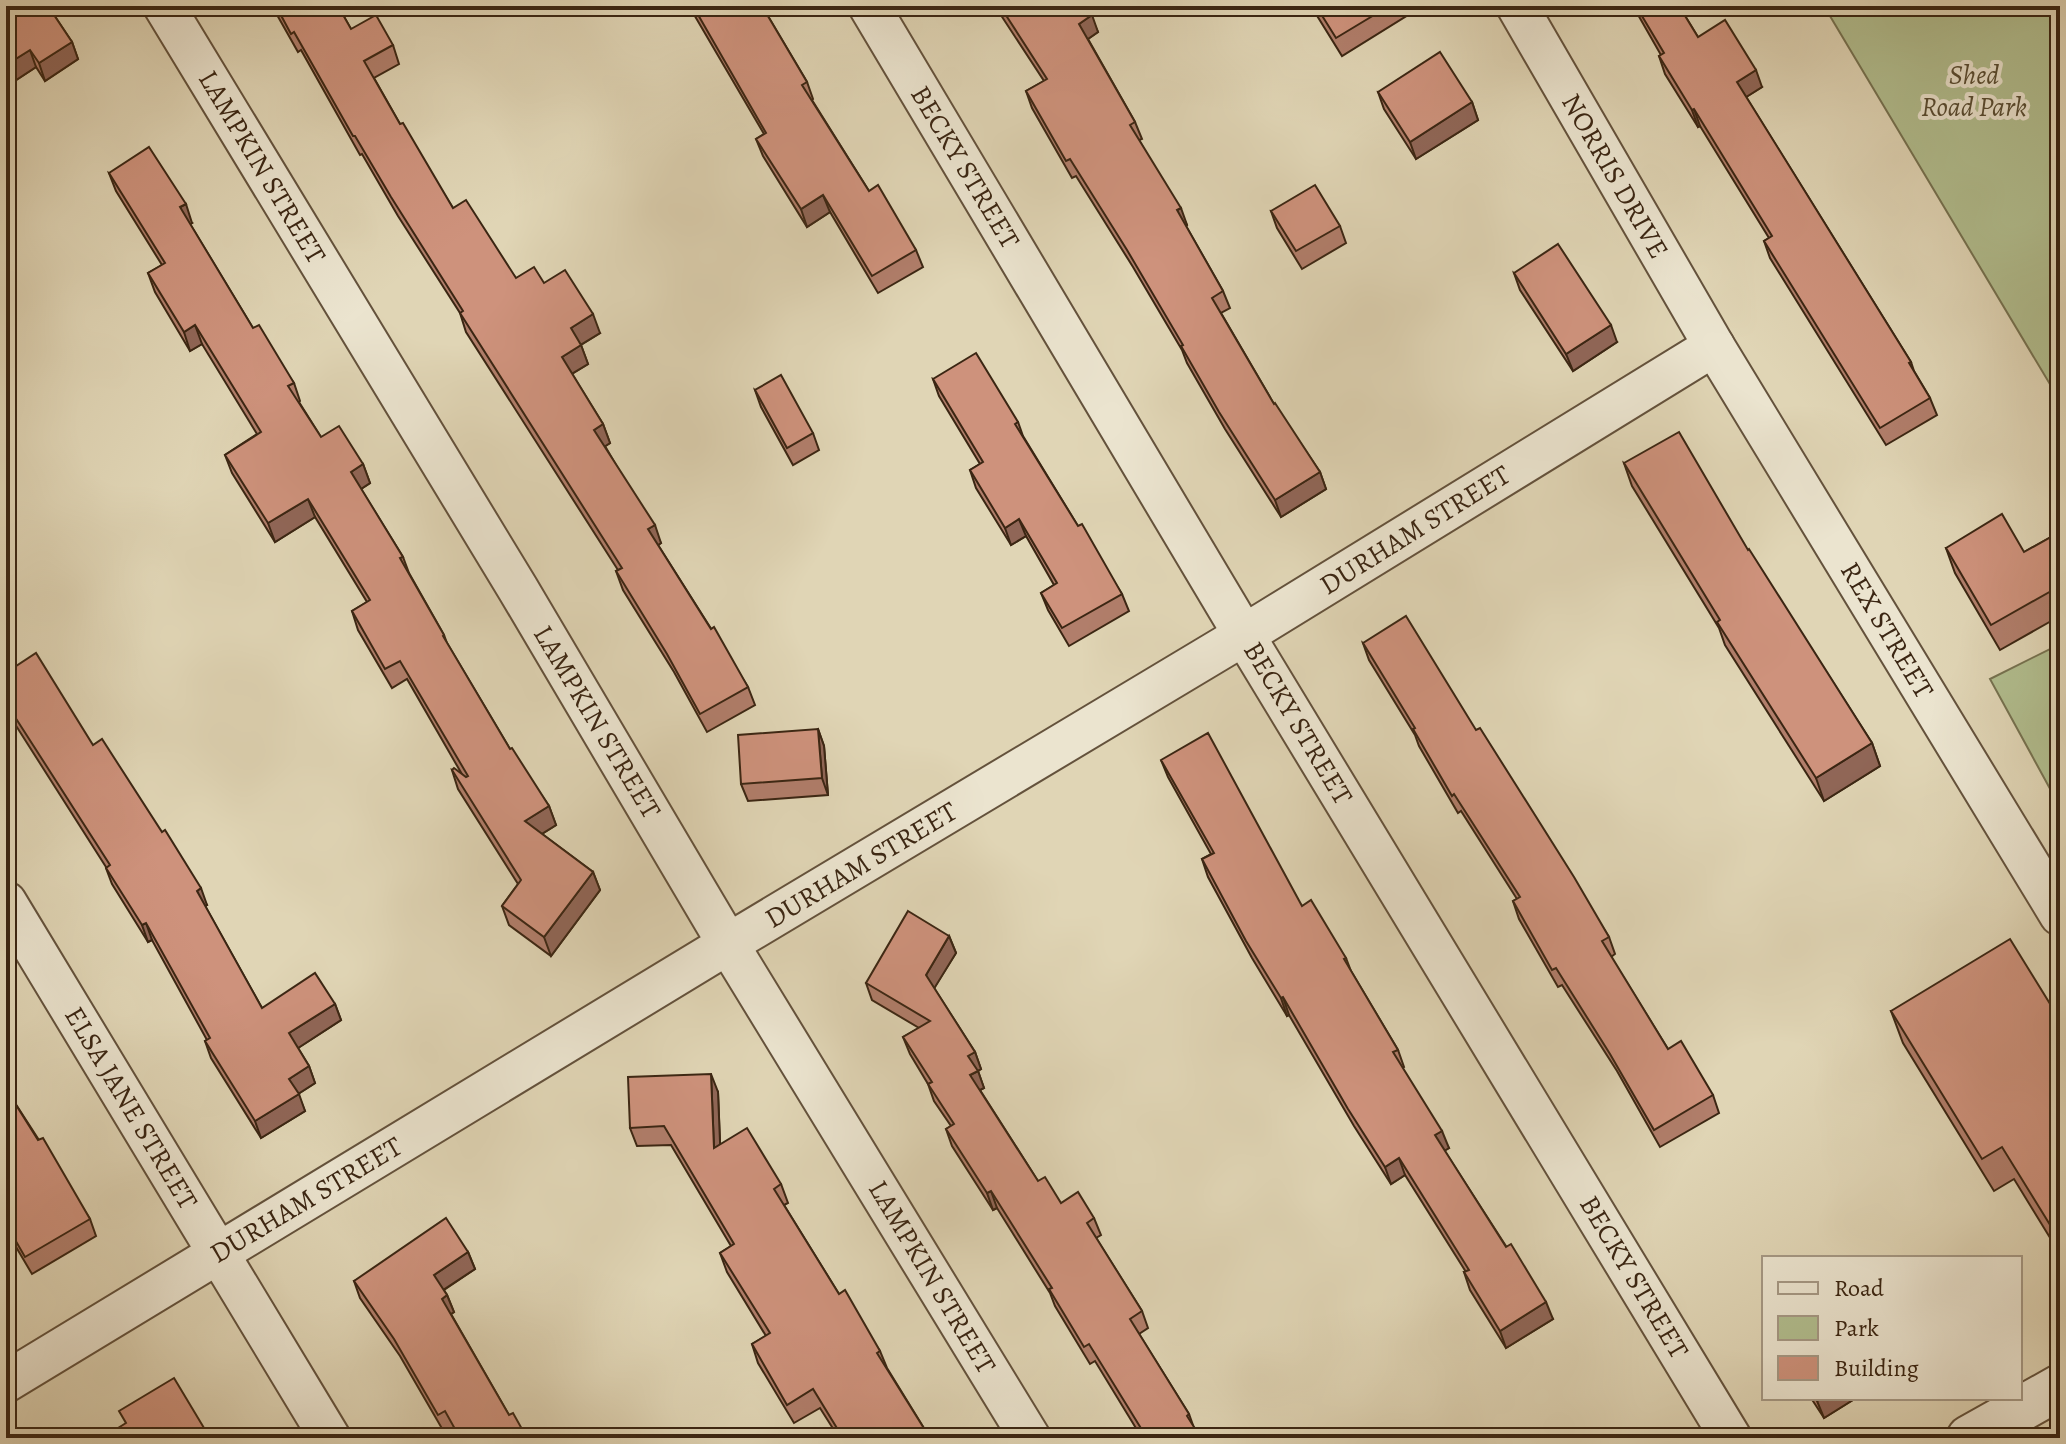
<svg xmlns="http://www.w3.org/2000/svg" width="2066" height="1444" viewBox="0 0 2066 1444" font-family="Alegreya,serif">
<rect width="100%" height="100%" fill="#e0d5b5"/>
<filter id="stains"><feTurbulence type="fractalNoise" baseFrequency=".0025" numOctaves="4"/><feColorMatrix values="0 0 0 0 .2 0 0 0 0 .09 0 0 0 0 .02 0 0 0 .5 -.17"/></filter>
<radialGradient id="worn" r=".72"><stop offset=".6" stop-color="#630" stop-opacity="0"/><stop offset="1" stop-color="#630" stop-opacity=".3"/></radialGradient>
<!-- green -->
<g fill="#b1bd8e" stroke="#767250" stroke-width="2">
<path d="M1824,6H2060V401Z"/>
<path d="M2060,644V807L1990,679Z"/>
</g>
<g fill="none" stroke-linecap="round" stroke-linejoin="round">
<defs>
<g id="minor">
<path d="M164,6L518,589L728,944L1030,1438"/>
<path d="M869,6L1244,635L1731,1438"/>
<path d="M1517,6L1714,346L2060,915"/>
<path d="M6,902L330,1438"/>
<path d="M6,1382L728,944L1244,635L1714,346"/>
</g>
<path id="tertiary" d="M1969,1438L2060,1387"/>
</defs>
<!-- minor casing -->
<use href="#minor" stroke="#64523c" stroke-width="44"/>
<!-- tertiary casing -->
<use href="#tertiary" stroke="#64523c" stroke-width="48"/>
<!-- minor -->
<use href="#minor" stroke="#ebe4cf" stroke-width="40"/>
<!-- tertiary -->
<use href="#tertiary" stroke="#ebe4cf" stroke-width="44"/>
</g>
<!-- wall -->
<g fill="#b17e6b" stroke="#3b2613" stroke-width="2">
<path d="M6,6H48L72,42L78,59L45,81L36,67L10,84L6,78V17L10,15Z"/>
<path d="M272,6H338L351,29L393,45L399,64L374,78L400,124L453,208L516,278L544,283L600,333L581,345L588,364L572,374L603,424L610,443L605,446L661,543L658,545L748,687L755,705L707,732L674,672L623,590L616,571L618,570L466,332L460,313L398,216L362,154L360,155L301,50L298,52Z"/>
<path d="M689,6H762L807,82L813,99L812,100L869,191L916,250L923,267L878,293L830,212L807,227L763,156L756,139L764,134Z"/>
<path d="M995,6H1086L1098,32L1088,39L1135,122L1142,139L1139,140L1187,225L1186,226L1223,291L1230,308L1221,313L1274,404L1320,472L1326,489L1281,517L1225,429L1187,363L1182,350L1133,267L1076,176L1072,178L1032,108L1026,91L1044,81Z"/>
<path d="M1311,6H1404L1408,15L1342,56Z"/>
<path d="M1633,6H1679L1698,37L1762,87L1746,97L1911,362L1914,371L1930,398L1937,415L1886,445L1770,258L1764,241L1769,238L1700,126L1698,127L1665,74L1659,56L1661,55Z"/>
<path d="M1378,92L1472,102L1478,120L1416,159L1384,109Z"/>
<path d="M109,173L192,223L190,224L253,328L294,383L300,401L299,402L321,437L363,464L370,483L361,489L403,557L409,573L444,635L447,643L510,749L549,806L556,825L542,834L593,872L600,890L551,956L509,925L502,906L518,884L458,789L452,770L463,776L407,679L392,688L358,630L352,611L367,602L315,517L275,542L232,473L225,455L257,434L202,344L190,351L155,292L148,273L162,265L116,191Z"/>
<path d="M1271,211L1340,226L1346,243L1302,269L1277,228Z"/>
<path d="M1514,273L1617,342L1573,371L1520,290Z"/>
<path d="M933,379L1018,422L1023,436L1078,526L1122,594L1129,611L1069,646L1048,610L1041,593L1054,585L1026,536L1011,545L976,488L970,470L980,464L939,396Z"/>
<path d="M755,390L813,433L819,450L793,465L761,407Z"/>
<path d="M1624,463L1748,550L1872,743L1880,766L1824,801L1725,645L1719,628L1632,486Z"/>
<path d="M2060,532V616L2000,650L1955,573L1946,548L2024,552Z"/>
<path d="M1363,643L1476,730L1609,937L1615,954L1611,957L1668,1049L1713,1095L1719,1113L1660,1147L1617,1071L1562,985L1558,987L1519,919L1513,901L1517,899L1461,811L1458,813L1419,746L1415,735L1369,660Z"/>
<path d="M6,653L13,668L93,745L207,905L205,906L262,1008L335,1004L341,1020L298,1048L309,1066L315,1083L298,1094L305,1111L261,1138L211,1058L205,1041L207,1040L152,940L148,942L112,884L106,868V867L6,710Z"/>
<path d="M818,729L824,746L828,795L748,801L741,784Z"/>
<path d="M1161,760L1302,906L1346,958L1351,971L1398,1050L1404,1067L1402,1068L1449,1148L1444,1150L1553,1319L1506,1348L1470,1290L1464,1272H1466L1405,1175L1391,1184L1354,1126L1289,1015L1287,1016L1252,958L1208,877L1202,859L1211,854L1168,777Z"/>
<path d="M949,936L956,953L934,988L975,1052L981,1069L978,1071L984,1088L980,1090L1038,1181L1061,1203L1094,1218L1101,1235L1096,1238L1142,1311L1148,1328L1139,1334L1189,1414L1194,1428L1201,1438H1142L1095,1361L1090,1364L1055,1306L1050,1293L997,1208L993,1210L952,1146L946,1129L951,1126L934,1101L928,1084L910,1054L903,1037L919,1028L872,1000L866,983Z"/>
<path d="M1891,1011L2060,1020V1254L2014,1179L1994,1191L1903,1043Z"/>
<path d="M6,1089L90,1219L96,1236L32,1274L6,1230Z"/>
<path d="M718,1092L720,1144L781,1184L788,1203L784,1205L839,1294L880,1351L887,1368L930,1438H839L820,1408L794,1423L758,1363L752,1344L766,1336L727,1272L720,1253L731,1246L671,1145L637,1146L630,1128Z"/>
<path d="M468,1252L475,1269L444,1290L447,1295L454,1312L451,1314L509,1415L527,1438H457L452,1428L444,1432L400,1356L360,1298L354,1281Z"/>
<path d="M1811,1398H1856L1824,1418Z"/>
</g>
<!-- shaded-wall -->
<g fill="#906657" stroke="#3b2613" stroke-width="2">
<path d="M1092,15L1098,32L1085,41L1079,24Z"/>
<path d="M72,42L78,59L45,81L39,63Z"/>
<path d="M30,50L36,67L10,84L6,74V65Z"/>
<path d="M1756,70L1762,87L1743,99L1737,82Z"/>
<path d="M1472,102L1478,120L1416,159L1410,142Z"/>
<path d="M1694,109L1700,126L1698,127L1692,110Z"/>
<path d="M823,195L830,212L807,227L801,209Z"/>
<path d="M186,204L192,223L187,226L180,207Z"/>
<path d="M1181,208L1187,225L1183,228L1177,210Z"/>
<path d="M593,314L600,333L577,347L571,328Z"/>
<path d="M195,325L202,344L190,351L184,332Z"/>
<path d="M1611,325L1617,342L1573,371L1566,354Z"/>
<path d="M581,345L588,364L568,376L562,357Z"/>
<path d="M603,424L610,443L601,449L594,430Z"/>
<path d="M363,464L370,483L358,491L351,472Z"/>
<path d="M1320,472L1326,489L1281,517L1275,500Z"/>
<path d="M308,499L315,517L275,542L268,523Z"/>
<path d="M1019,519L1026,536L1011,545L1005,528Z"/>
<path d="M655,525L661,543L654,548L648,529Z"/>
<path d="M818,729L824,746L828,795L822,778Z"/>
<path d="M1872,743L1880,766L1824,801L1816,778Z"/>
<path d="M549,806L556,825L532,840L525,821Z"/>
<path d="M593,872L600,890L551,956L544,937Z"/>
<path d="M201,888L207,905L203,907L197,891Z"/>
<path d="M146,923L152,940L148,942L142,925Z"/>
<path d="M949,936L956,953L932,992L926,975Z"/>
<path d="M1283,997L1289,1015L1287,1016L1281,998Z"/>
<path d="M335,1004L341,1020L295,1050L289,1033Z"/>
<path d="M975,1052L981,1069L974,1073L968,1056Z"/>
<path d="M309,1066L315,1083L295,1096L289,1079Z"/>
<path d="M978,1071L984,1088L976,1092L970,1075Z"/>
<path d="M711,1074L718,1092L721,1166L714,1148Z"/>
<path d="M299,1094L305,1111L261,1138L255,1121Z"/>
<path d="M1442,1131L1449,1148L1441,1153L1435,1135Z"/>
<path d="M1399,1158L1405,1175L1391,1184L1385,1167Z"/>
<path d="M991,1191L997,1208L993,1210L987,1193Z"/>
<path d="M468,1252L475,1269L440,1292L434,1275Z"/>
<path d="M447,1295L454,1312L448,1316L442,1299Z"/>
<path d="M1546,1302L1553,1319L1506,1348L1500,1331Z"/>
<path d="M1823,1398H1856L1824,1418L1817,1401Z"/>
</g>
<!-- building -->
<g fill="#ce927c" stroke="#3b2613" stroke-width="2">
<path d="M8,6H48L72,42L39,63L30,50L6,65V17L12,13Z"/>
<path d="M276,6H338L351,29L376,15L393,45L364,61L400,124L403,123L453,208L466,200L516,278L534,267L544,283L565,270L593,314L571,328L581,345L562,357L603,424L594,430L655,525L648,529L711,629L714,627L748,687L700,714L667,654L616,571L622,568L460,313L463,311L391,197L355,136H353L294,32L291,34Z"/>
<path d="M693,6H762L807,82L802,85L869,191L878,185L916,250L872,276L823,195L801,209L756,139L766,133Z"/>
<path d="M1000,6H1086L1092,15L1079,24L1135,122L1130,125L1181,208L1177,210L1223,291L1212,298L1274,404L1275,403L1320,472L1275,500L1219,412L1181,346L1183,345L1127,250L1070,159L1066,161L1026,91L1047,79Z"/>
<path d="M1316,6H1389L1336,38Z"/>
<path d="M1636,6H1679L1698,37L1725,20L1756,70L1737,82L1911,362L1909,363L1930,398L1880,428L1764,241L1772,236L1694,109L1692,110L1659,56L1664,53Z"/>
<path d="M1440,52L1472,102L1410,142L1378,92Z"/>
<path d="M149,147L186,204L180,207L253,328L259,325L294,383L288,386L321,437L339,426L363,464L351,472L403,557L400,558L444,635L443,636L510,749L512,748L549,806L525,821L593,872L544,937L502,906L521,880L452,770L454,768L466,777L468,776L400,661L385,669L352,611L370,600L308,499L268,523L225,455L261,432L195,325L184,332L148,273L165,263L109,173Z"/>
<path d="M1315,185L1340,226L1296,251L1271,211Z"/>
<path d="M1558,244L1611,325L1566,354L1514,273Z"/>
<path d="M976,353L1018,422L1015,424L1078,526L1082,524L1122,594L1062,628L1041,593L1057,583L1019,519L1005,528L970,470L983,462L933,379Z"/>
<path d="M781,375L813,433L787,448L755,390Z"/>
<path d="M1679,432L1748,550L1749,549L1872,743L1816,778L1717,622L1720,620L1624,463Z"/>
<path d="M2002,514L2024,552L2060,532V586L1991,625L1946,548Z"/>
<path d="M1406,616L1476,730L1480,728L1574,877L1609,937L1602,941L1668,1049L1681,1041L1713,1095L1654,1130L1610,1054L1556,968L1552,970L1513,901L1520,897L1454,794L1452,796L1413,729L1415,728L1363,643Z"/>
<path d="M6,653L13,668L36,653L93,745L102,739L162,832L165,830L201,888L197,891L262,1008L315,973L335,1004L289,1033L309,1066L289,1079L299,1094L255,1121L205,1041L210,1038L146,923L142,925L106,868L110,865L6,703Z"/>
<path d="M818,729L822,778L741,784L738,735Z"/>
<path d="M1208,733L1302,906L1311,900L1346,958L1344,959L1398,1050L1393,1052L1442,1131L1435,1135L1506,1247L1511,1244L1546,1302L1500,1331L1464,1272L1469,1270L1399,1158L1385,1167L1348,1109L1283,997L1281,998L1246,941L1202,859L1214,853L1161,760Z"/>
<path d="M908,911L949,936L926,975L975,1052L968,1056L978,1071L970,1075L1038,1181L1045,1177L1061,1203L1078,1192L1094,1218L1087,1223L1142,1311L1130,1319L1189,1414L1187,1416L1201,1438H1147L1089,1344L1084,1347L1049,1289L1052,1288L991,1191L987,1193L946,1129L954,1124L928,1084L932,1082L903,1037L930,1021L866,983Z"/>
<path d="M2010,939L2060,1020V1241L2002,1147L1982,1159L1891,1011Z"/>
<path d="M711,1074L714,1148L747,1128L781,1184L774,1189L839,1294L845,1290L880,1351L877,1353L930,1438H843L813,1389L787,1405L752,1344L770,1333L720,1253L734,1244L664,1126L630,1128L628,1077Z"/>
<path d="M6,1089L38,1140L43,1138L90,1219L25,1257L6,1224Z"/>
<path d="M446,1218L468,1252L434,1275L447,1295L442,1299L509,1415L513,1413L527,1438H460L445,1411L438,1415L394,1339L354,1281Z"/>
<path d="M174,1378L210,1438H102L126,1423L119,1411Z"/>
</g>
<g text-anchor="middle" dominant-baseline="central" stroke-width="8" stroke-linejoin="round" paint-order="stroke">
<!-- park labels -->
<g font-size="28" font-style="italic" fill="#584c32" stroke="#ebe4cf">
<text x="1974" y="75">Shed<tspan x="1974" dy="32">Road Park</tspan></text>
</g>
<!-- street labels -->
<g font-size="28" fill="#3b2613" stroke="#ebe4cf">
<text transform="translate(262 167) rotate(59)">LAMPKIN STREET</text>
<text transform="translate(965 167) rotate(59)">BECKY STREET</text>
<text transform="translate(1615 176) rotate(60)">NORRIS DRIVE</text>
<text transform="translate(1415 530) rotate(-32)">DURHAM STREET</text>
<text transform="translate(1887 630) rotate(59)">REX STREET</text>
<text transform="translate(597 722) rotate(59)">LAMPKIN STREET</text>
<text transform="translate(1298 723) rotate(59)">BECKY STREET</text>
<text transform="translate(861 865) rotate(-31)">DURHAM STREET</text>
<text transform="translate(131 1108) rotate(59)">ELSA JANE STREET</text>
<text transform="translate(306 1200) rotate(-31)">DURHAM STREET</text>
<text transform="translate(932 1277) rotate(59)">LAMPKIN STREET</text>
<text transform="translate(1634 1277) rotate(59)">BECKY STREET</text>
</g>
</g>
<!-- margin -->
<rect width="2066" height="1444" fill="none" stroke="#e0d5b5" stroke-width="32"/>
<rect x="8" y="8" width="2050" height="1428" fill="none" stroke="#3b2613" stroke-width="4"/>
<rect x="16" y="16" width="2034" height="1412" fill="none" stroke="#3b2613" stroke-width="2"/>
<!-- legend -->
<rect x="1762" y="1256" width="260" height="144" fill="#ebe4cf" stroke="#a59884" stroke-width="2"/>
<rect x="1778" y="1282" width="40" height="12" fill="#ebe4cf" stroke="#a59884" stroke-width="2"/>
<text x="1834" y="1296" font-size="24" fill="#3b2613">Road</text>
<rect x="1778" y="1316" width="40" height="24" fill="#b1bd8e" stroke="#a59884" stroke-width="2"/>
<text x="1834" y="1336" font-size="24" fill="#3b2613">Park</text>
<rect x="1778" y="1356" width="40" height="24" fill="#ce927c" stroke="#a59884" stroke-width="2"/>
<text x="1834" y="1376" font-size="24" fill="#3b2613">Building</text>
<rect width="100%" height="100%" filter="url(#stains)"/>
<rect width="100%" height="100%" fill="url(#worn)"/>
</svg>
